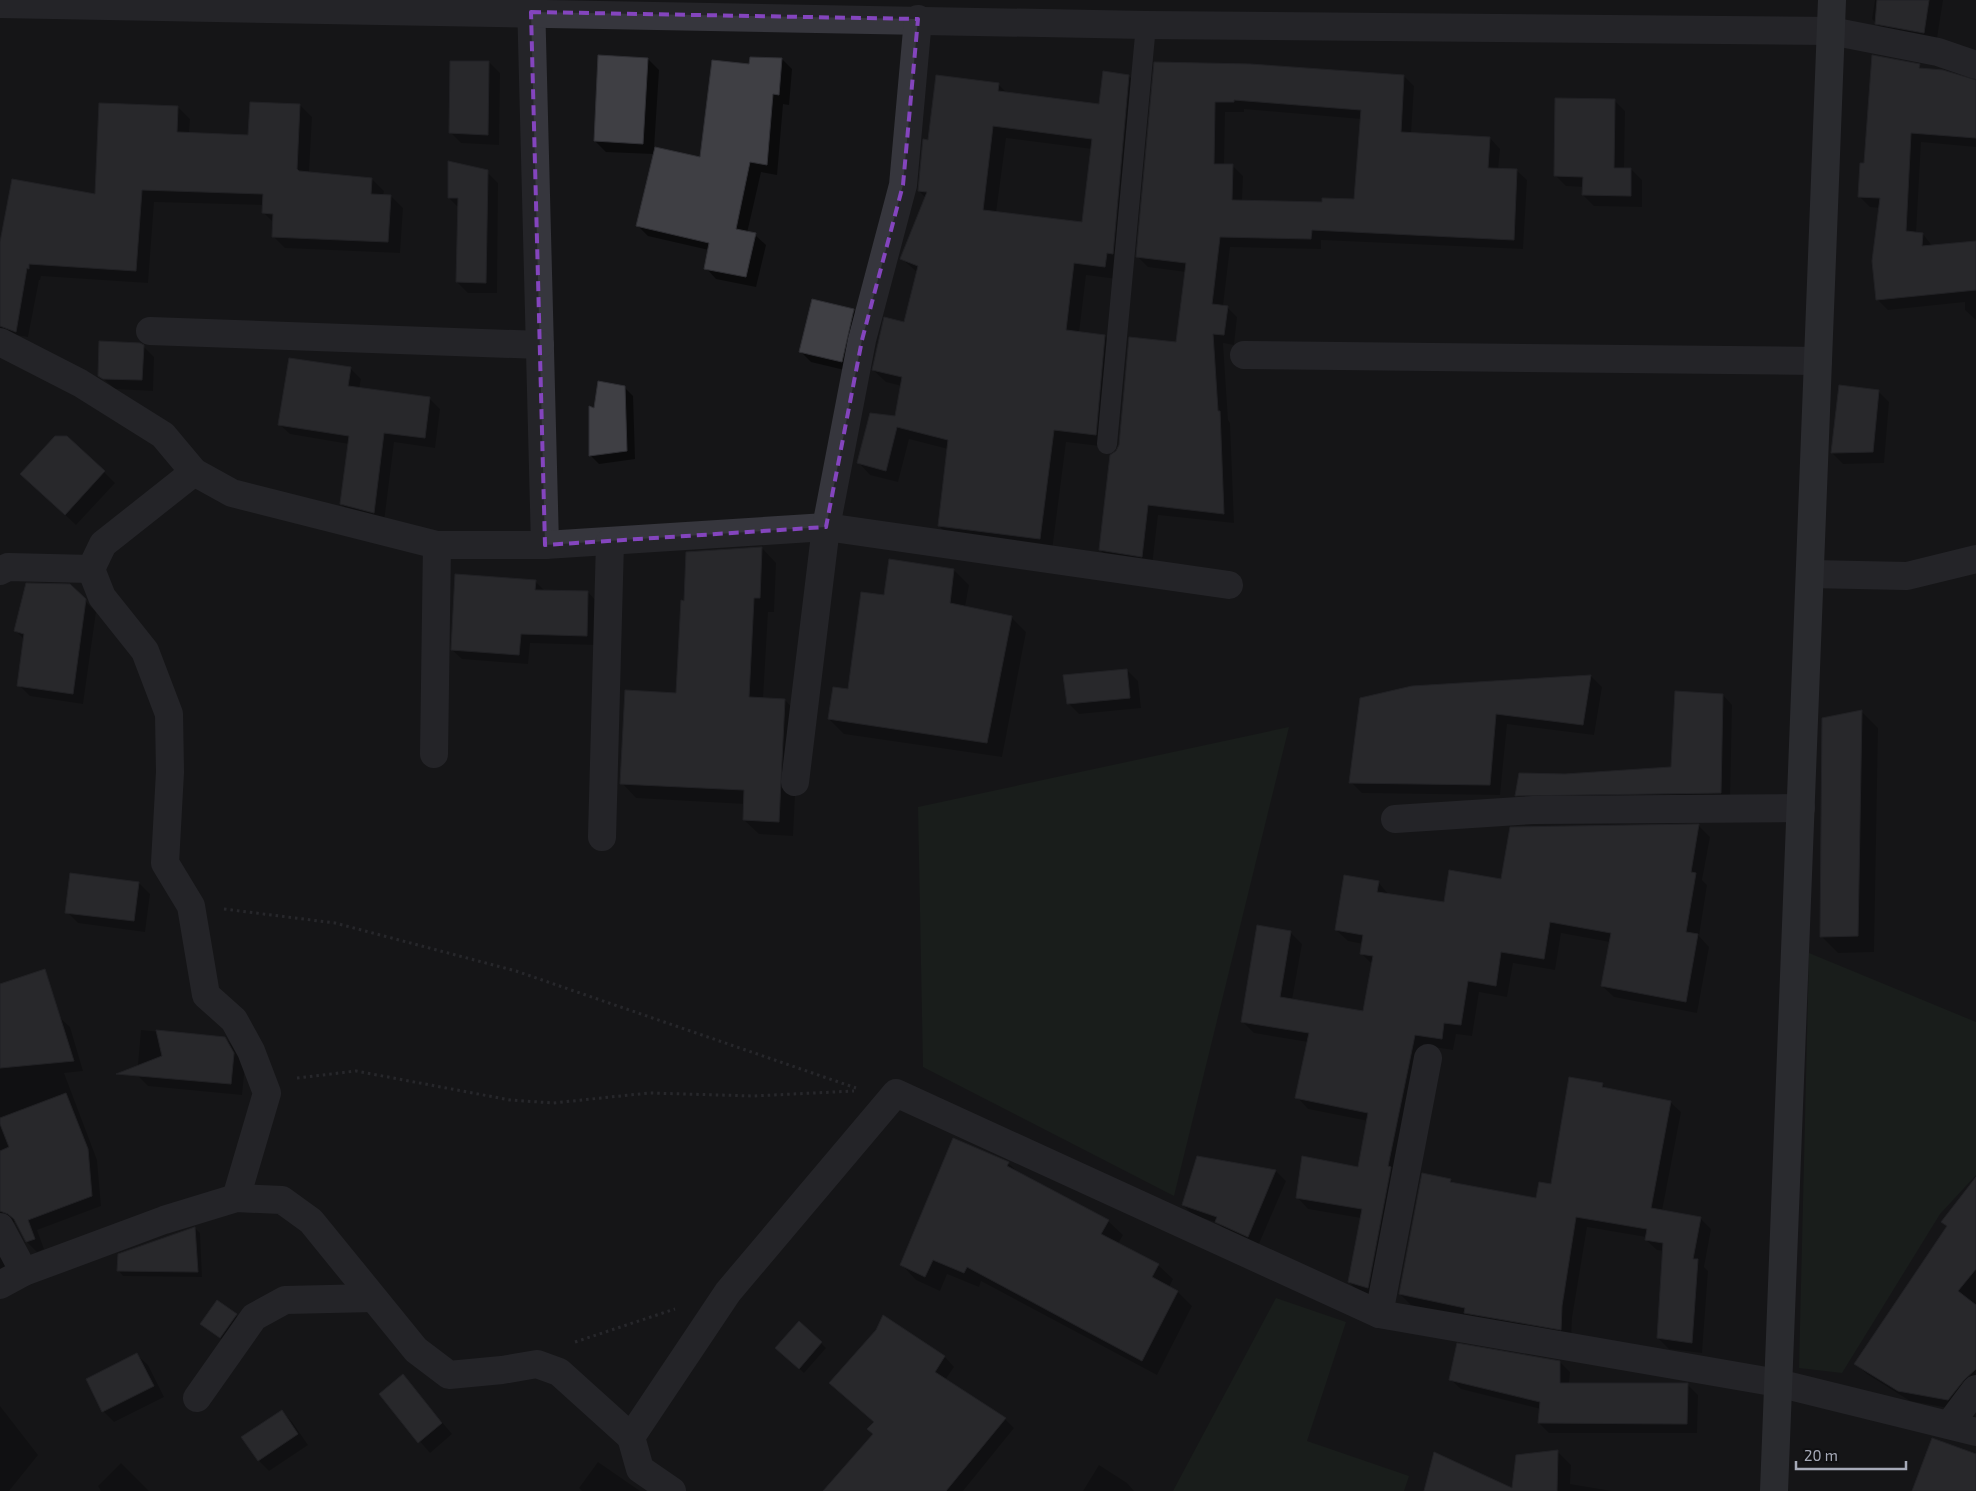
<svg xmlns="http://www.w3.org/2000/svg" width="1976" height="1491" viewBox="0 0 1976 1491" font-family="'Exo 2',sans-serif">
<rect width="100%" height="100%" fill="#151517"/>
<!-- green -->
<g fill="#1d261f">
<path d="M1289,727L1174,1196L923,1067L918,807Z"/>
<path d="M1809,953L1976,1022V1175L1940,1214L1842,1373L1799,1368Z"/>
<path d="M1276,1298L1346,1322L1307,1441L1409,1476L1404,1491H1173Z"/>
</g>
<!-- shadow -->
<g fill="#0007" fill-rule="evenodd">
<path d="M1875,0H1943L1936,45L1888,35L1872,19Z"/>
<path d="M648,59L659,70L654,148L701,159L750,66L782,59L792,69L789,105L783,104L777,175L761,172L747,233L755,235L766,245L756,287L716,279L706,268L709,250L648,236L637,225L654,154L606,152L595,141Z"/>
<path d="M489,62L500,73L499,145L461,143L450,132Z"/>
<path d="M1156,63L1404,76L1414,86L1411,134L1490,138L1500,149L1498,170H1516L1527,180L1523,249L1321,240V249L1230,247L1223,306L1227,307L1237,317L1234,345L1223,343L1228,420L1230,423L1234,523L1158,515L1152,566L1111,560L1100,550L1117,452L1177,343L1186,272L1148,267L1138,257ZM1244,109L1361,119L1356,201L1323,203L1242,201L1243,176L1232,165H1224L1225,112H1244Z"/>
<path d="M1919,66L1924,70L1976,81V147L1921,142L1916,234H1923L1933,247L1976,242V320L1965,310V302L1888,310L1878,300L1873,261L1880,208L1870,207L1860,197L1865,164Z"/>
<path d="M1129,76L1141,88L1117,279L1086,275L1079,333L1105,336L1117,349L1108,447L1066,442L1052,551L951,538L939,526L948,449L909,439L898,482L870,475L858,462L896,418L902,386L886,382L873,370L905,323L918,273L901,258L926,198L919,191L929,141L998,84L1008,94L1100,105ZM1006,138L1092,149L1083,224L996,213Z"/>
<path d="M1614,100L1625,111L1624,169H1631L1642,180V207L1594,206L1583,195L1584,187L1566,186L1555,175Z"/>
<path d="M300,105L312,117L309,172L372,179L384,191L383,196H391L403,208L400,253L285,248L273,236L274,223L263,212V205L154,202L148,283L41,276L40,280H39L28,337L2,333L0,330V249L97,196L178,107L190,119L189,134L249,136Z"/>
<path d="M487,172L498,183L497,293H468L457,282L459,208L449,198Z"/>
<path d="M853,310L864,321L853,372L811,362L800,351Z"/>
<path d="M143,346L154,357L153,391L115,389L99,375Z"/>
<path d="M351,369L361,379L359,389L430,399L440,409L435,448L394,442L384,522L352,514L341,504L349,444L290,434L279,424Z"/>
<path d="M624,387L633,396L635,459L599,464L590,455L595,410Z"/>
<path d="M1878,391L1889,402L1884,463L1843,464L1832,453Z"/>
<path d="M104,472L115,483L76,525L33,485Z"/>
<path d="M762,548L776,563L774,612H768L763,699L785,700L799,715L793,836L759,834L744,820L745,804L636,798L622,783L677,694L685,602Z"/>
<path d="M954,570L969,585L965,607L1011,617L1026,632L1002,757L844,734L829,719L849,690L885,597Z"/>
<path d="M535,581L544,590L588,592L597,602L596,645L530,643L528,664L462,659L452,650Z"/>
<path d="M69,585L96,612L83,704L30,696L19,685L25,640L15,630Z"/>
<path d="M1127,670L1138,681L1141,708L1079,714L1068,703Z"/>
<path d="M1591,676L1602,687L1594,735L1507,724L1500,795L1362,793L1351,782L1412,688Z"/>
<path d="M1723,695L1732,705L1730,802L1526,805L1516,795L1565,776L1672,768Z"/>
<path d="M1862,712L1878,728L1874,952L1838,953L1821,936Z"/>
<path d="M1699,826L1710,837L1702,880L1707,885L1699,936L1709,947L1697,1013L1614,997L1602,986L1610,942L1561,933L1555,970L1513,963L1507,997L1479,992L1472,1036L1456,1034L1453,1050L1427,1046L1379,1299L1361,1294L1349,1282L1361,1218L1308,1209L1297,1197L1359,1168L1368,1121L1308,1109L1297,1097L1308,1042L1254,1033L1242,1021L1290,932L1302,944L1292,1000L1364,1012L1373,965L1362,954L1363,944L1348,941L1336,930L1378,882L1389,895L1445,904L1503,880L1511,828Z"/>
<path d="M139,883L150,894L145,932L78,923L67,912Z"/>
<path d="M59,1017L70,1027L83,1071L64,1073L97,1160L101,1206L37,1230L44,1249L37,1252L27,1242L15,1222L0,1226V1023Z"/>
<path d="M141,1030L225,1038L236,1049L245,1065L242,1095L148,1086L137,1075Z"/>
<path d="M1602,1084L1608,1090L1670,1102L1681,1112L1662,1211L1700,1218L1711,1229L1704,1267L1708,1271L1702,1353L1669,1349L1658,1338L1664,1251L1657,1250L1646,1240V1237L1587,1227L1572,1318L1571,1340L1411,1305L1400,1294L1450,1180L1454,1184L1537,1200L1552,1185Z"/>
<path d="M1198,1157L1276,1171L1286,1181L1258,1246L1226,1231L1218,1223L1193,1215L1183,1205Z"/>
<path d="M1008,1163L1020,1174L1108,1221L1123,1235L1118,1244L1158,1265L1173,1279L1169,1287L1178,1292L1192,1306L1157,1375L981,1281L979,1287L947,1274L940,1291L916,1280L902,1265Z"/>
<path d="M1976,1186V1389L1959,1410L1910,1401L1867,1374L1856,1364L1948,1227L1942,1221Z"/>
<path d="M195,1228L200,1233L202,1277L123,1276L118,1270Z"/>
<path d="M0,1251L7,1267L0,1271Z"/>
<path d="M236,1315L241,1320L226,1342L207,1329Z"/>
<path d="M883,1317L945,1357L954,1367L945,1380L1005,1419L1014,1428L963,1491H825L874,1435L875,1423L840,1392Z"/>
<path d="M821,1343L826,1348L804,1373L782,1353Z"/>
<path d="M137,1355L148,1365L164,1397L114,1422L103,1411Z"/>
<path d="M1560,1362L1570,1372L1569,1384L1688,1385L1698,1395L1697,1433H1549L1539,1423L1541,1409L1461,1389L1451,1380Z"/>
<path d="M403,1376L452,1434L430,1453L380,1395Z"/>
<path d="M0,1406L38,1455L9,1491H0Z"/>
<path d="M282,1411L292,1422L308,1445L269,1471L258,1460Z"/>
<path d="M1558,1452L1571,1465L1570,1484L1612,1491H1512Z"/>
<path d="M598,1462L640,1491H582L579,1488Z"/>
<path d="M121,1463L149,1491H101L98,1486Z"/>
<path d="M1099,1465L1127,1483L1134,1491H1083Z"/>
</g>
<!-- building -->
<g fill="#3f3f44" stroke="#2f2f34" fill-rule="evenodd">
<path d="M1877,0H1929L1924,33L1875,24Z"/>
<path d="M598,55L648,58L643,144L594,141Z"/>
<path d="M1872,55L1920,64L1919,68L1943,70L1976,80V138L1911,133L1906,231L1923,233L1922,246L1976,241V290L1876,300L1872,261L1880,198L1858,197L1860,163H1864Z"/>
<path d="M750,57L782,58L779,95L773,94L767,165L750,162L736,229L756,233L746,277L704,269L709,243L636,226L655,147L700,157L712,60L749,64Z"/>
<path d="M450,61H489L488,135L449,133Z"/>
<path d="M1154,62L1250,64L1404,75L1401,132L1490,137L1488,168L1517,169L1514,240L1312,230L1311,239L1220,237L1212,304L1228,306L1224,335L1213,334L1218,411H1220L1224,514L1148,505L1142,557L1099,550L1110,455L1116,451L1119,445L1129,337L1176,342L1186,263L1136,257ZM1234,100L1361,110L1354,199L1322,198V202L1232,200L1233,164H1214L1215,102H1234Z"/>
<path d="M1103,71L1129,75L1113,254L1107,253L1105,267L1074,263L1066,330L1105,335L1096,435L1054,430L1040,539L938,526L948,440L897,427L886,471L857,463L870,413L895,416L902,377L872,370L884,317L904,322L918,266L900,259L927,192L918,191L923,139L928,140L936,75L999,83L998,91L1099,104ZM993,126L1092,139L1082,222L983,210Z"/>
<path d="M1555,98L1615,99L1614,168H1631V196L1582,195L1583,177L1554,176Z"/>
<path d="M250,102L300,104L297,169L299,171L372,178L371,194L391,195L388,242L272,237L273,214L262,213L263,194L142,190L136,271L29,264V269L27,268L16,332L0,326V242L12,179L95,194L99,103L178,106L177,132L248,135Z"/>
<path d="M448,161L488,170L486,283L456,282L458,198H448Z"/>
<path d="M812,299L854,309L842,362L799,352Z"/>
<path d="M99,341L140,343L144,345L142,380L103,379L98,376Z"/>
<path d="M289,358L351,367L348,386L430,397L425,438L384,433L374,513L340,504L349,436L278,425Z"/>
<path d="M598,381L625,386L627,451L589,456V406L594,408Z"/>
<path d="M1839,385L1879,390L1873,452L1831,453Z"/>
<path d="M55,436H67L105,471L65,515L20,474Z"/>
<path d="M762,547L760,598H754L749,697L785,699L779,822L743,820L744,790L620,784L625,690L676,693L681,600L684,601L686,552Z"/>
<path d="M889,559L954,569L950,603L1012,616L987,743L828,719L833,687L848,689L861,592L884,595Z"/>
<path d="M455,574L536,580L535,590L588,591L587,636L521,634L519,655L451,650Z"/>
<path d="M26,583L70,584L86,599L73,694L17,686L24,634L14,631Z"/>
<path d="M1127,669L1130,698L1067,704L1063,675Z"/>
<path d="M1591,675L1583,725L1496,714L1490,785L1349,783L1360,698L1412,686Z"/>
<path d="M1675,691L1723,694L1721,793L1515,796L1519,773L1565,774L1671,767Z"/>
<path d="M1862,710L1858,936L1820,937L1822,718Z"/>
<path d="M1699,824L1691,872L1696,873L1686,932L1698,934L1686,1002L1601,986L1611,933L1550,922L1544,959L1501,952L1496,986L1468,981L1461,1025L1444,1023L1442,1039L1415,1035L1388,1166L1391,1167L1368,1288L1348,1282L1362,1209L1296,1198L1302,1156L1358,1167L1368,1113L1295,1098L1309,1033L1241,1022L1257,925L1291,931L1280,997L1363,1011L1373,956L1360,954L1363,935L1335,930L1344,875L1379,881L1377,892L1444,902L1449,870L1501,879L1510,827Z"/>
<path d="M70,873L139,882L134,921L65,913Z"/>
<path d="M45,969L74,1061L0,1068V984Z"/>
<path d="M156,1030L225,1037L234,1053L231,1084L116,1074L162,1056Z"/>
<path d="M1569,1077L1603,1083L1602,1087L1671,1101L1651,1208L1701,1217L1693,1259H1698L1692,1343L1657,1338L1663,1243L1645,1240L1647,1229L1576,1217L1562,1306L1561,1330L1464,1313L1465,1308L1399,1294L1422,1173L1451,1179L1450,1182L1536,1198L1539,1182L1551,1184Z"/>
<path d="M66,1093L88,1149L92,1196L28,1220L35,1239L26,1242L14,1219L8,1214L0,1211V1151L9,1147L0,1124V1118Z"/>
<path d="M953,1138L1009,1162L1007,1166L1109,1220L1101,1234L1159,1264L1152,1277L1178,1291L1142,1361L967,1267L964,1273L933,1260L925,1277L900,1265Z"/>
<path d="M1197,1156L1276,1170L1248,1237L1215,1222L1217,1217L1182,1205Z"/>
<path d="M1976,1177V1269L1958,1291L1976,1305V1369L1964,1380L1948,1400L1898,1391L1854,1364L1947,1226L1941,1222Z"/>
<path d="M195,1227L198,1272L117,1271L118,1254Z"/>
<path d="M217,1300L237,1314L220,1338L200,1324Z"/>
<path d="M883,1315L945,1356L935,1372L1006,1418L946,1491H823L873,1434L867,1429L874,1422L829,1383L876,1330Z"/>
<path d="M799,1321L822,1342L799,1369L775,1348Z"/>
<path d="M1457,1343L1560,1361V1383H1688L1687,1424L1538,1423L1540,1402L1449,1380Z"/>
<path d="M137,1353L154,1386L102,1412L86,1379Z"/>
<path d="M403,1374L442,1423L418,1443L379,1394Z"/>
<path d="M282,1410L298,1434L258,1461L241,1437Z"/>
<path d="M1932,1438L1976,1454V1491H1912Z"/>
<path d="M1558,1450L1557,1491H1424L1434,1452L1512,1488L1516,1455Z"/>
</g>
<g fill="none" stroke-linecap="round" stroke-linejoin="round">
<!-- path -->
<g stroke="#3c3d44" stroke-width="3" stroke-dasharray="2.5 4" stroke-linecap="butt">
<path d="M224,909L335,923L516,971L856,1088"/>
<path d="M297,1078L356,1071L510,1100L553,1103L649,1093L753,1096L854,1091"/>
<path d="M575,1342L675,1309"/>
</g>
<!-- lane -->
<path stroke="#36363d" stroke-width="20" d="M1107,444L1146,25"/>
<!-- street -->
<g stroke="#36363d" stroke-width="28">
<path d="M531,0L545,545"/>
<path d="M0,4L1146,25L1831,31L1938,52L1976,65"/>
<path d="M150,331L540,345"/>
<path d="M0,342L80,383L163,435L194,472L232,493L437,545H545L826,527L1229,585"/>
<path d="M1244,355L1818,361"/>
<path d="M194,472L103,544L91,569L102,597L145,651L169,714L170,772L165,863L191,906L206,995L234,1020L251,1051L267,1093L236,1198"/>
<path d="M0,571L8,567L91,569"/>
<path d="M1810,574L1907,576L1976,559"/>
<path d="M434,754L437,545"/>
<path d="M795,782L826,527L862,340L903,185L918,19"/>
<path d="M1395,819L1533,810L1801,808"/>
<path d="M602,837L610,542"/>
<path d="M0,1227L24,1272"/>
<path d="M0,1285L24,1272L164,1220L236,1198L282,1200L311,1221L416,1350L449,1375L502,1370L537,1364L559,1372L631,1437"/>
<path d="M1379,1314L1428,1058"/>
<path d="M197,1398L254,1317L285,1300L373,1298"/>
<path d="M1949,1425L1976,1389"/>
<path d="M672,1491L640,1469L631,1437L728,1292L896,1093L1379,1314L1778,1383L1976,1432"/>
</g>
<!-- secondary -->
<path stroke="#44454d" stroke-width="28" d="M1774,1491L1832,0"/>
</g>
<!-- marked area -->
<path d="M0 0H1976V1491H0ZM531,12L918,19L903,185L862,340L826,527L545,545Z" fill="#151517" fill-opacity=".55" fill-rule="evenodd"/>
<path fill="none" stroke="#8445be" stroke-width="4" stroke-dasharray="10 6" stroke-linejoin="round" d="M531,12L918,19L903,185L862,340L826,527L545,545Z"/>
<!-- scale -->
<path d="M1796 1461v8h110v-8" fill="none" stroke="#a6aab8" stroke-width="2.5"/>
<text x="1804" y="1461" font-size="15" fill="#a6aab8" stroke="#101012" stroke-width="4" paint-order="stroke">20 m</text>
</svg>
